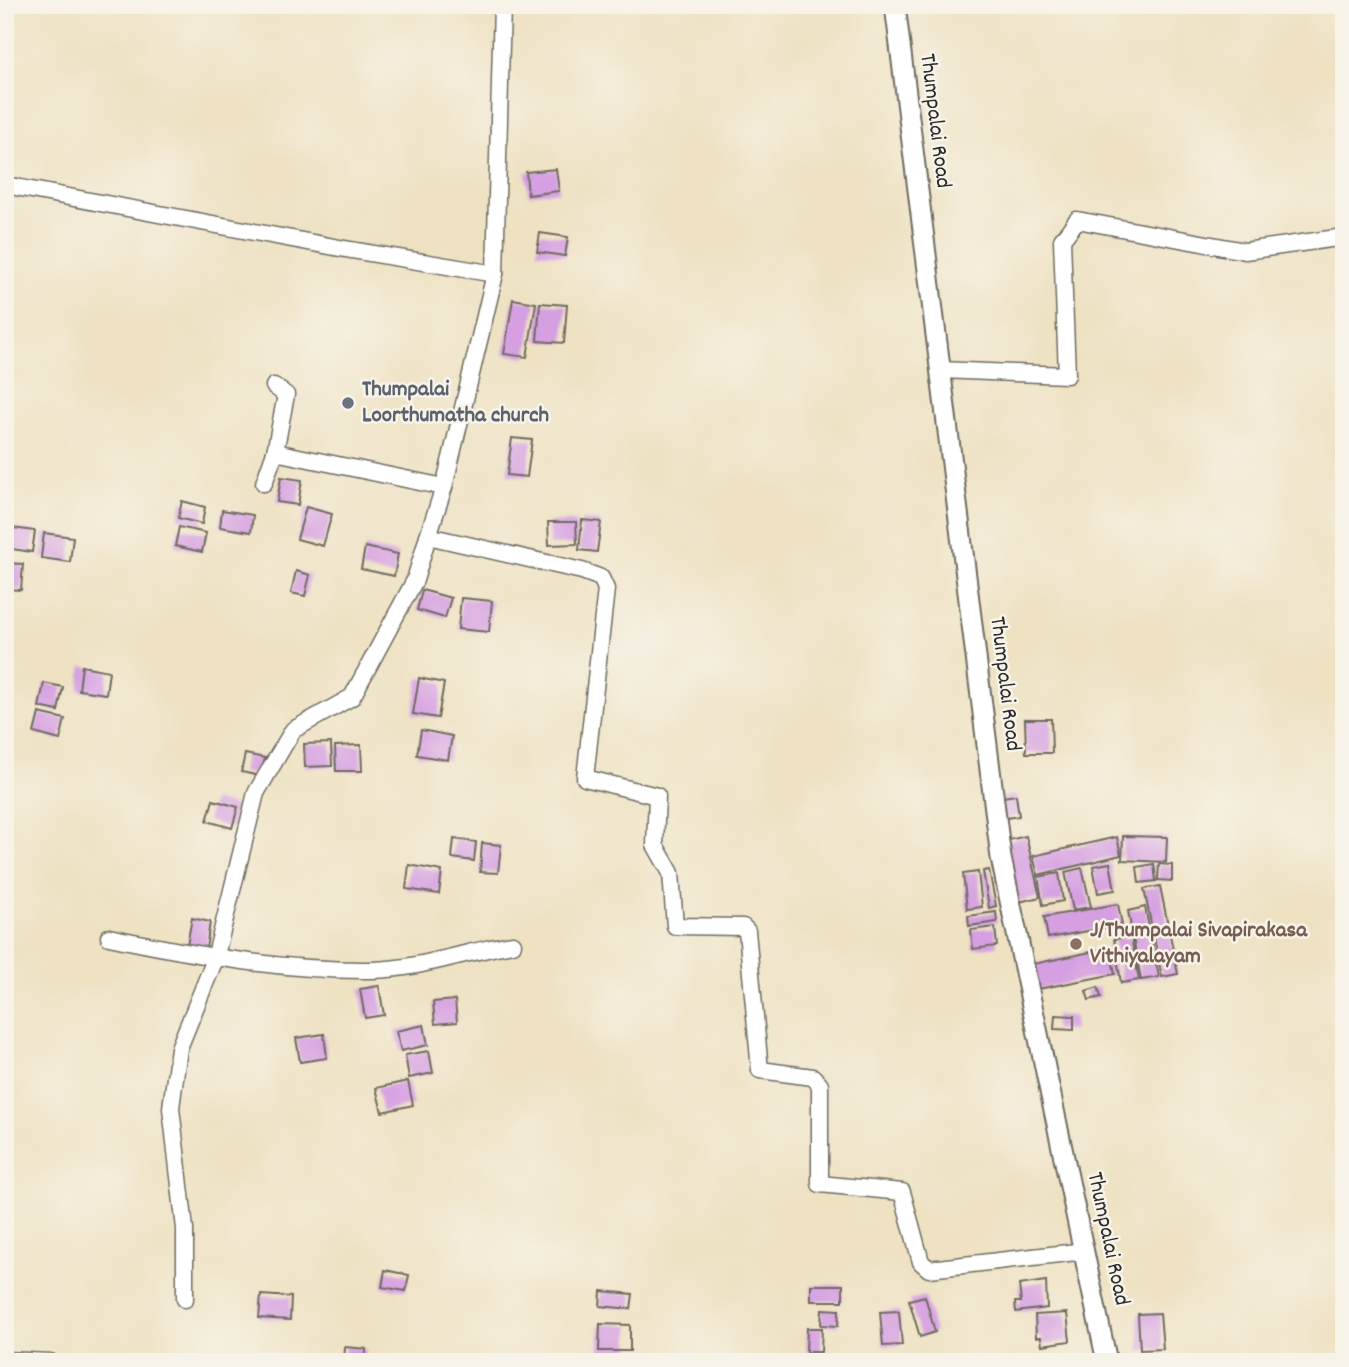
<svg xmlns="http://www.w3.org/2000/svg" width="1349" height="1367" viewBox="0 0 1349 1367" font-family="Dekko,sans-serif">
<rect width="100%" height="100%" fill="#f7f3e8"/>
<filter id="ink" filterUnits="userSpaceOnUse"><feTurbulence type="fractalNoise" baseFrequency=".0143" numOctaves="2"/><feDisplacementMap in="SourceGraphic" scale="14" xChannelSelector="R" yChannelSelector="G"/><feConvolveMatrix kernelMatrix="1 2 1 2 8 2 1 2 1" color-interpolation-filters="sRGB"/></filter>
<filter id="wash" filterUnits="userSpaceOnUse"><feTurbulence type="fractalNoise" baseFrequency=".00686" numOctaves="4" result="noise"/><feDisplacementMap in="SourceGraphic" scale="28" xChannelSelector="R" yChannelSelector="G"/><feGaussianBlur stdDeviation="1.57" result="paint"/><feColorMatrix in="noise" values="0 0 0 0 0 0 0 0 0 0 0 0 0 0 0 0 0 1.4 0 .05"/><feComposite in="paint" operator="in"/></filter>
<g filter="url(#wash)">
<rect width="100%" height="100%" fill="#eee2c3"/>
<g id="blocks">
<!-- building -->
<g fill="#d69fe1">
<path d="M556,169L559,191L528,195L526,172Z"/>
<path d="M540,233L568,237L565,256L537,252Z"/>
<path d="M513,299L536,303L527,357L504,354Z"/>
<path d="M540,303L567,305L564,343L537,341Z"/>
<path d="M512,438L532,440L527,477L507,475Z"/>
<path d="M281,477L302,480L298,505L277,502Z"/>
<path d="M182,501L205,507L202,524L178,518Z"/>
<path d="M306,507L332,514L323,546L297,539Z"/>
<path d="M222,510L253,515L251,532L220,527Z"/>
<path d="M582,520L601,522L597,552L579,550Z"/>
<path d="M548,522H576L577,544L549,545Z"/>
<path d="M5,527L35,531L32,552L5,548Z"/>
<path d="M179,527L206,533L202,552L175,546Z"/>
<path d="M44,533L73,537L70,562L41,558Z"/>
<path d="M365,547L398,554L394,576L361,569Z"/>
<path d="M5,563L23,564L21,590L5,589Z"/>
<path d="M296,571L310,575L305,596L291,593Z"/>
<path d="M422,590L451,598L445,618L417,610Z"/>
<path d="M461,598L492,601L489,632L458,629Z"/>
<path d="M82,666L109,671L106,694L79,690Z"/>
<path d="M419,678L444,683L438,718L413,714Z"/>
<path d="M44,683L63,687L58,711L39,707Z"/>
<path d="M5,708L14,710L8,730H5Z"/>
<path d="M39,713L65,719L60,740L34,733Z"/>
<path d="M1025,719H1051L1052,753H1026Z"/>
<path d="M421,730L452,736L448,760L417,755Z"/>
<path d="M331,743L332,766L305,767L304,744Z"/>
<path d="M361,745L362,771H336L335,746Z"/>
<path d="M245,754L265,758L261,776L241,772Z"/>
<path d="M1016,795L1019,816L1000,819L996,798Z"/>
<path d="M213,800L238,807L232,828L207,821Z"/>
<path d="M1026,836L1040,897L1019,902L1005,841Z"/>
<path d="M1123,836L1167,837L1166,862L1122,860Z"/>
<path d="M1117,837L1121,855L1038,875L1033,856Z"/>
<path d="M454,839L476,842L474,861L452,858Z"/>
<path d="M482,843L501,845L498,873L480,872Z"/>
<path d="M1110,863L1115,890L1098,893L1093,866Z"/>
<path d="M1154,864L1156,881L1139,883L1137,867Z"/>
<path d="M1159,864L1172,865V881L1158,880Z"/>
<path d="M409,865L442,871L439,894L406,889Z"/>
<path d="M1082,868L1091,907L1073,910L1065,872Z"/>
<path d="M989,870L996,906L989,908L983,871Z"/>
<path d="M978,872L982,907L967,909L963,874Z"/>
<path d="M1059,873L1063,901L1043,905L1038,877Z"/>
<path d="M1160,886L1178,974L1162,977L1144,889Z"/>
<path d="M1118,904L1122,925L1048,938L1044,917Z"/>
<path d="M1145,907L1159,977L1141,980L1128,911Z"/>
<path d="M996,912L997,922L969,926L968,916Z"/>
<path d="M192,918L210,922L206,949L187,945Z"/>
<path d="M995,927L997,946L973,949L971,930Z"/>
<path d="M1131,937L1139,980L1121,983L1114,939Z"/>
<path d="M1110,948L1115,974L1038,989L1033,964Z"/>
<path d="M379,986L384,1015L365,1018L360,989Z"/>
<path d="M1098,987L1101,997L1089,1000L1086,991Z"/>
<path d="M455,1000L457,1022L435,1024L433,1002Z"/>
<path d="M1055,1015L1074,1016V1030L1054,1029Z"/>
<path d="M424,1025L428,1045L401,1051L396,1031Z"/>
<path d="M324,1034L327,1058L300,1062L296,1038Z"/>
<path d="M429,1051L433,1073L409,1078L405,1055Z"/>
<path d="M408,1081L413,1105L382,1112L376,1088Z"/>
<path d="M385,1270L409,1275L406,1291L382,1287Z"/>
<path d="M1046,1281L1047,1308L1016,1312L1015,1302H1021L1019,1285Z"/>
<rect x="811" y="1285" width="32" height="16"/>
<path d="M601,1291L633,1294L631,1309L600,1306Z"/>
<path d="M261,1295L291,1297L290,1320L259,1318Z"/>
<path d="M925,1296L935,1332L920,1337L909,1300Z"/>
<path d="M822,1309L839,1310L838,1326L821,1325Z"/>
<path d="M899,1311L902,1345L883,1346L880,1312Z"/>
<path d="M1067,1313L1070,1341L1042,1345L1041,1337H1036L1035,1315Z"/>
<path d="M1160,1313L1163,1349L1140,1350L1138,1314Z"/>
<path d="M600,1324L630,1325V1351H599Z"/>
<path d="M807,1328H822L821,1352H806Z"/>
<path d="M345,1347L366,1349L365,1362H344Z"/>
</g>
</g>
</g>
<g filter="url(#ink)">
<use href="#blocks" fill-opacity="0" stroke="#6f6b60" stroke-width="2"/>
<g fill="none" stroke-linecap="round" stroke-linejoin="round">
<defs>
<g id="minor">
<path d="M5,185L345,249L495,274"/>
<path d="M940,370L1067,375L1062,240L1077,220L1245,251L1344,237"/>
<path d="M275,452L444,487"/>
<path d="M264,483L275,452L286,395L274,386"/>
<path d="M428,536L582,571L601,578L606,589L585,778L657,796L655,845L671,873L675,926L743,927L747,931L760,1070L813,1077L820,1085V1184L902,1192L921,1262L929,1269L1085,1251"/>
<path d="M109,937C195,955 284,971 372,970C421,969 466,951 513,944"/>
<path d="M185,1299V1229L171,1108L179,1048L215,959L256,793L293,730L352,697L415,580L428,536L444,487L495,274L502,5"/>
<path d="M5,1360L50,1362"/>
</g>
<path id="tertiary" d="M895,5L1001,858L1107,1362"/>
</defs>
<!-- minor casing -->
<use href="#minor" stroke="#6f6b60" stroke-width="19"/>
<!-- tertiary casing -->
<use href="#tertiary" stroke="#6f6b60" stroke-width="23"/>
<!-- minor -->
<use href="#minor" stroke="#fff" stroke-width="16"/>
<!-- tertiary -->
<use href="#tertiary" stroke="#fff" stroke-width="19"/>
</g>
</g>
<!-- markers -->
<circle fill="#6b7280" stroke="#f7f3e8" stroke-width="2.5" cx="348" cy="403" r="7"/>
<circle fill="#8d6e63" stroke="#f7f3e8" stroke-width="2.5" cx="1076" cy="944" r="7"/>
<g text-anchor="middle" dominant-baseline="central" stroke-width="5" stroke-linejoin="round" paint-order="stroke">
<!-- street labels -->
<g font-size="23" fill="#2b2b2b" stroke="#f7f3e8">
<text transform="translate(934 121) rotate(83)">Thumpalai Road</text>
<text transform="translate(1004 684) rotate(83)">Thumpalai Road</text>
<text transform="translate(1107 1239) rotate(78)">Thumpalai Road</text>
</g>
<!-- worship labels -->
<g font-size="23" font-weight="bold" fill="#5b616d" stroke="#f7f3e8" text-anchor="start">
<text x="362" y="390">Thumpalai<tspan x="362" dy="26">Loorthumatha church</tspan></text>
</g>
<!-- education labels -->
<g font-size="23" font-weight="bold" fill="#785e54" stroke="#f7f3e8" text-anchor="start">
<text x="1090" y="931">J/Thumpalai Sivapirakasa<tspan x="1090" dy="26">Vithiyalayam</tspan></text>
</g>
</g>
<!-- margin -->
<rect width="1349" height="1367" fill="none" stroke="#f7f3e8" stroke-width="28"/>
</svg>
